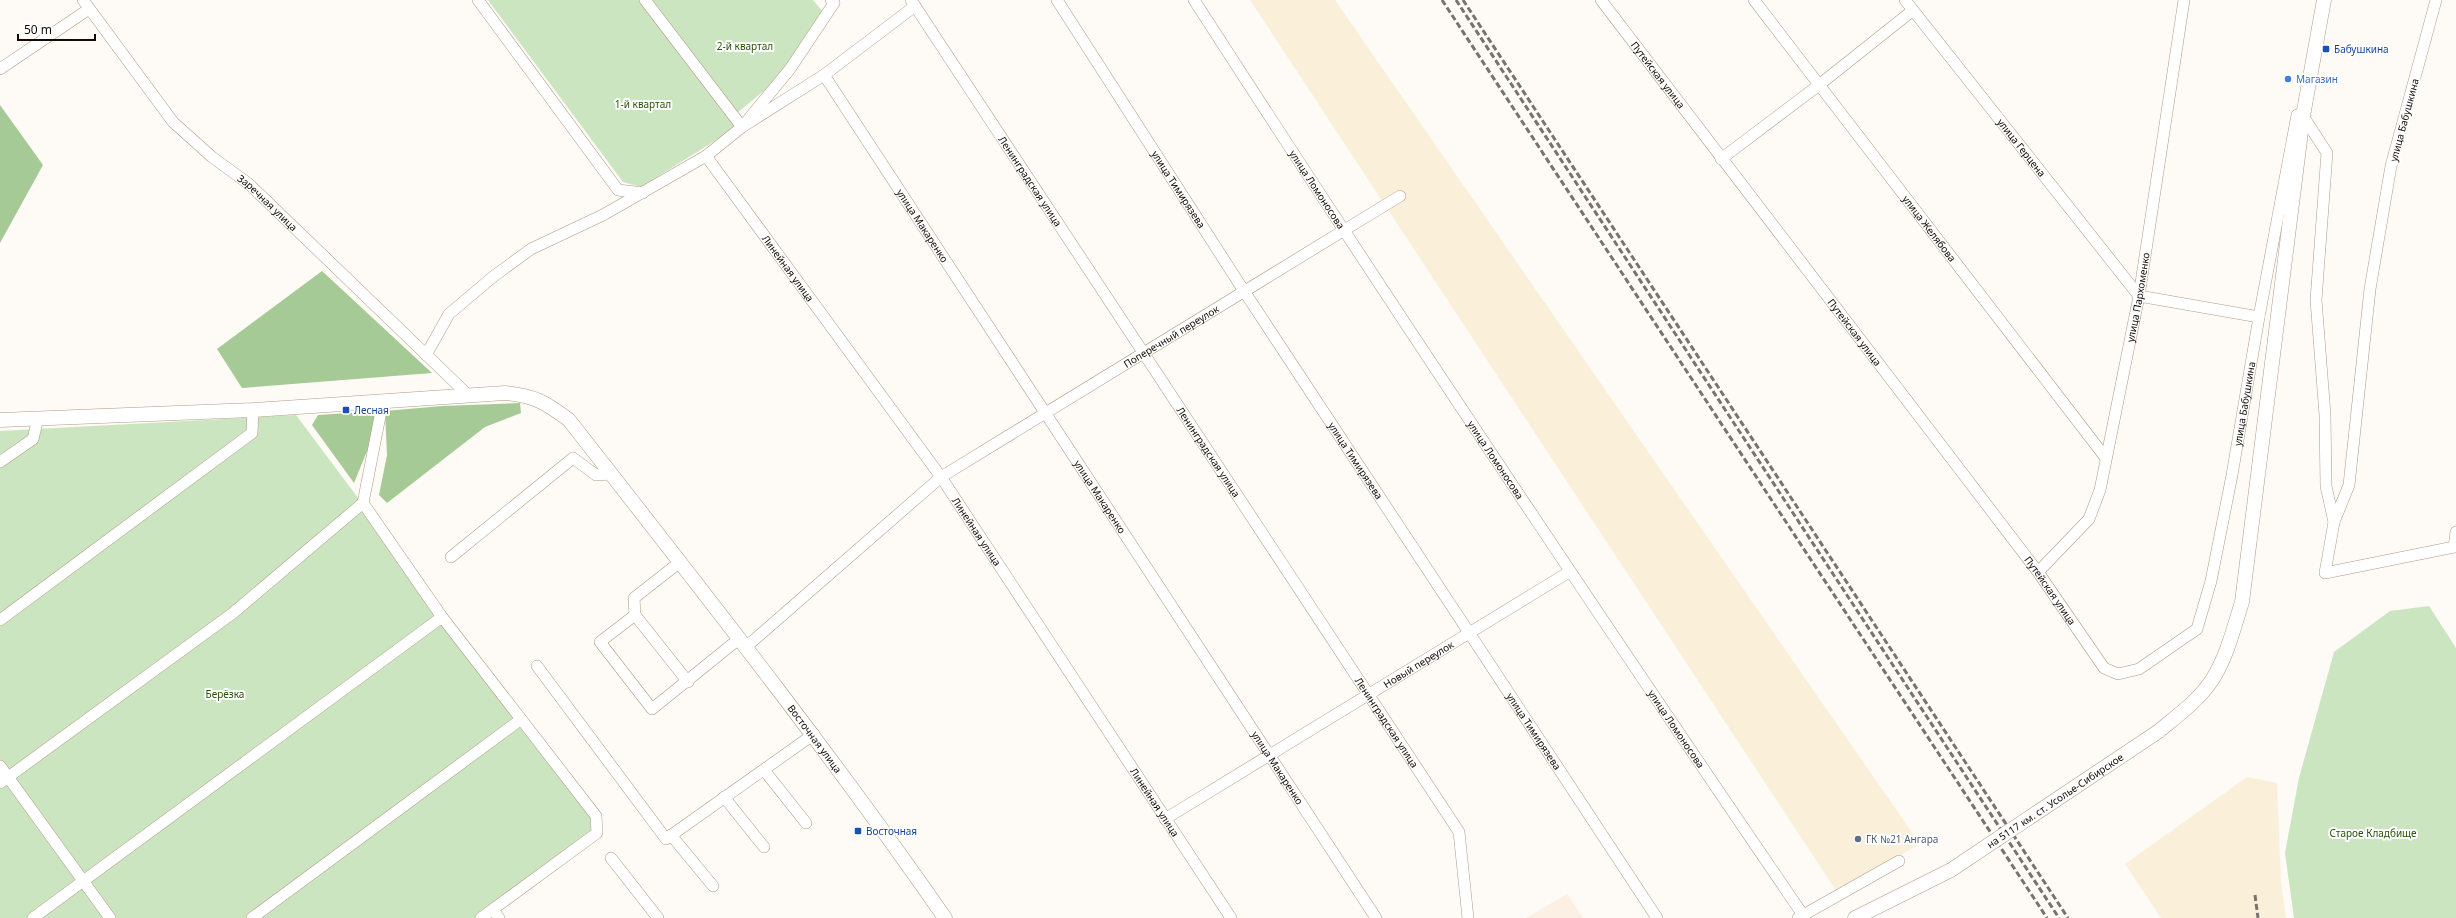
<svg xmlns="http://www.w3.org/2000/svg" width="2456" height="918" viewBox="0 0 2456 918" font-family="'Noto Sans',sans-serif">
<rect width="100%" height="100%" fill="#fefaf5"/>
<!-- built -->
<path fill="#fcf0e5" d="M1567,894L1583,918H1526Z"/>
<!-- industrial -->
<g fill="#faf0da">
<path d="M1250,0H1335L1920,844L1837,892Z"/>
<path d="M2247,777L2277,783L2281,882L2286,918H2161L2125,864Z"/>
</g>
<!-- green -->
<g fill="#cce5c1">
<path d="M488,0H642L737,127L641,187L623,182Z"/>
<path d="M651,0H813L824,13L782,76L737,113Z"/>
<path d="M296,415L596,816L597,833L493,910L499,918H0V431Z"/>
<path d="M2429,606L2456,648V918H2294L2285,853L2299,778L2334,652L2390,611Z"/>
</g>
<!-- forest -->
<g fill="#a5ca95">
<path d="M0,105L43,165L0,243Z"/>
<path d="M322,271L432,373L242,388L217,349Z"/>
<path d="M520,403L521,413L485,427L387,503L379,495L387,455L385,411L442,406Z"/>
<path d="M378,411L374,434L354,483L312,425L318,415Z"/>
</g>
<g fill="none" stroke-linecap="round" stroke-linejoin="round">
<defs>
<g id="minor">
<path id="s1" d="M83,0L173,122L212,157L249,184L467,394"/>
<path d="M478,0L618,190L643,193"/>
<path d="M645,0L742,127L790,69L834,3L831,0"/>
<path id="s2" d="M911,0L1459,832L1468,918"/>
<path id="s3" d="M1057,0L1244,291L1657,918"/>
<path id="s4" d="M1194,0C1393,308 1596,612 1803,915"/>
<path id="s5" d="M1601,0L2038,572L2104,668L2118,674L2139,669L2197,629L2211,581L2232,475L2259,317L2297,115"/>
<path id="s6" d="M1754,0L2105,457"/>
<path id="s7" d="M1905,0L2139,296L2259,317"/>
<path d="M2436,0L2391,166L2370,289L2349,485L2334,522L2325,573L2454,547L2456,532"/>
<path d="M0,69L89,9"/>
<path id="s8" d="M824,75L1376,918"/>
<path d="M2303,116L2327,153L2316,300L2325,415L2326,486L2334,522"/>
<path id="s9" d="M706,156L941,477L1231,918"/>
<path d="M1721,159L1819,85L1912,11"/>
<path d="M426,355L449,314L494,276L531,249L603,215L706,156L742,127L824,75L915,6"/>
<path d="M383,401L363,503L442,617L596,816L597,833L481,918"/>
<path d="M0,462L33,439L38,418"/>
<path d="M451,557L573,458L596,475L611,474"/>
<path d="M680,562L634,598L635,615L688,682"/>
<path id="s10" d="M2038,572L2089,519L2100,490L2139,296L2184,0"/>
<path d="M635,615L600,642L652,709L740,638"/>
<path d="M0,620L252,433L253,410"/>
<path id="s11" d="M747,646L941,477L1400,196"/>
<path d="M537,666L666,839L814,734"/>
<path d="M0,766L110,918"/>
<path d="M764,770L806,823"/>
<path d="M0,783L233,613L363,503"/>
<path d="M724,797L764,847"/>
<path id="s12" d="M1165,819L1569,572"/>
<path d="M671,835L713,886"/>
<path d="M611,858L658,918"/>
<path d="M493,910L499,918"/>
<path d="M33,918L442,617"/>
<path d="M252,918L520,720"/>
<path d="M1798,918L1899,861"/>
</g>
<g id="tertiary">
<path id="s13" d="M0,420L253,410L505,393C535,396 545,402 569,420C697,584 826,747 945,918"/>
<path d="M2159,731C2177,716 2199,700 2212,680C2227,657 2234,627 2242,602L2303,116L2324,0"/>
<path d="M1855,918L1951,870"/>
</g>
</defs>
<!-- minor casing -->
<use href="#minor" stroke="#b09b86" stroke-width="12"/>
<!-- tertiary casing -->
<use href="#tertiary" stroke="#b09b86" stroke-width="15"/>
<!-- minor -->
<use href="#minor" stroke="#fff" stroke-width="11"/>
<!-- tertiary -->
<use href="#tertiary" stroke="#fff" stroke-width="14"/>
<!-- rail -->
<g stroke="#78736d" stroke-width="3" stroke-dasharray="6 3" stroke-linecap="butt">
<path d="M1442,0L2047,918"/>
<path d="M1456,0L2059,918"/>
<path d="M1463,0L2068,918"/>
<path d="M2255,895L2258,918"/>
</g>
<defs>
<g id="tertiary-bridge">
<path id="s14" d="M1951,870L2159,731"/>
</g>
</defs>
<!-- tertiary-bridge casing -->
<use href="#tertiary-bridge" stroke="#b09b86" stroke-width="15" stroke-linecap="butt"/>
<!-- tertiary-bridge -->
<use href="#tertiary-bridge" stroke="#fff" stroke-width="14"/>
</g>
<!-- markers -->
<g fill="#1a4fb4" stroke="#fff" stroke-width="1.5">
<rect x="2322" y="45" width="8" height="8" rx="2"/>
<rect x="342" y="406" width="8" height="8" rx="2"/>
<rect x="854" y="827" width="8" height="8" rx="2"/>
</g>
<circle fill="#3f7fe0" stroke="#fff" stroke-width="1.5" cx="2288" cy="79" r="4"/>
<circle fill="#5c6f8a" stroke="#fff" stroke-width="1.5" cx="1858" cy="839" r="4"/>
<g text-anchor="middle" dominant-baseline="central" stroke-width="4" stroke-linejoin="round" paint-order="stroke">
<!-- park labels -->
<g font-size="10" fill="#265205" stroke="#fff">
<text x="745" y="46">2-й квартал</text>
<text x="643" y="104">1-й квартал</text>
<text x="225" y="694">Берёзка</text>
<text x="2373" y="833">Старое Кладбище</text>
</g>
<!-- transit labels -->
<g font-size="10" fill="#164399" stroke="#fff" text-anchor="start">
<text x="2334" y="49">Бабушкина</text>
<text x="354" y="410">Лесная</text>
<text x="866" y="831">Восточная</text>
</g>
<!-- street labels -->
<g font-size="10" fill="#110a04" stroke="#fff">
<text stroke="none"><textPath href="#s5" startOffset="94">Путейская улица</textPath></text>
<text transform="translate(2404 120) rotate(-75)">улица Бабушкина</text>
<text stroke="none"><textPath href="#s7" startOffset="188">улица Герцена</textPath></text>
<text stroke="none"><textPath href="#s2" startOffset="217">Ленинградская улица</textPath></text>
<text stroke="none"><textPath href="#s3" startOffset="225">улица Тимирязева</textPath></text>
<text stroke="none"><textPath href="#s4" startOffset="226">улица Ломоносова</textPath></text>
<text stroke="none"><textPath href="#s1" startOffset="276">Заречная улица</textPath></text>
<text stroke="none"><textPath href="#s8" startOffset="180">улица Макаренко</textPath></text>
<text stroke="none"><textPath href="#s6" startOffset="288">улица Желябова</textPath></text>
<text stroke="none"><textPath href="#s9" startOffset="139">Линейная улица</textPath></text>
<text stroke="none"><textPath href="#s10" startOffset="301">улица Пархоменко</textPath></text>
<text stroke="none"><textPath href="#s5" startOffset="418">Путейская улица</textPath></text>
<text stroke="none"><textPath href="#s11" startOffset="527">Поперечный переулок</textPath></text>
<text stroke="none"><textPath href="#s5" startOffset="1174">улица Бабушкина</textPath></text>
<text stroke="none"><textPath href="#s2" startOffset="541">Ленинградская улица</textPath></text>
<text stroke="none"><textPath href="#s3" startOffset="549">улица Тимирязева</textPath></text>
<text stroke="none"><textPath href="#s4" startOffset="550">улица Ломоносова</textPath></text>
<text stroke="none"><textPath href="#s8" startOffset="504">улица Макаренко</textPath></text>
<text stroke="none"><textPath href="#s9" startOffset="463">Линейная улица</textPath></text>
<text stroke="none"><textPath href="#s5" startOffset="742">Путейская улица</textPath></text>
<text stroke="none"><textPath href="#s12" startOffset="297">Новый переулок</textPath></text>
<text stroke="none"><textPath href="#s2" startOffset="865">Ленинградская улица</textPath></text>
<text stroke="none"><textPath href="#s4" startOffset="874">улица Ломоносова</textPath></text>
<text stroke="none"><textPath href="#s3" startOffset="873">улица Тимирязева</textPath></text>
<text stroke="none"><textPath href="#s13" startOffset="979">Восточная улица</textPath></text>
<text stroke="none"><textPath href="#s8" startOffset="828">улица Макаренко</textPath></text>
<text stroke="none"><textPath href="#s14" startOffset="125">на 5117 км. ст. Усолье-Сибирское</textPath></text>
<text stroke="none"><textPath href="#s9" startOffset="787">Линейная улица</textPath></text>
</g>
<!-- shop labels -->
<g font-size="10" fill="#366cbe" stroke="#fff" text-anchor="start">
<text x="2296" y="79">Магазин</text>
</g>
<!-- service labels -->
<g font-size="10" fill="#4e5e75" stroke="#fff" text-anchor="start">
<text x="1866" y="839">ГК №21 Ангара</text>
</g>
</g>
<!-- scale -->
<path d="M18 34v6h77v-6" fill="none" stroke="#110a04" stroke-width="2"/>
<text x="24" y="34" font-size="12" fill="#110a04" stroke="#ffffff" stroke-width="3" paint-order="stroke">50 m</text>
</svg>
